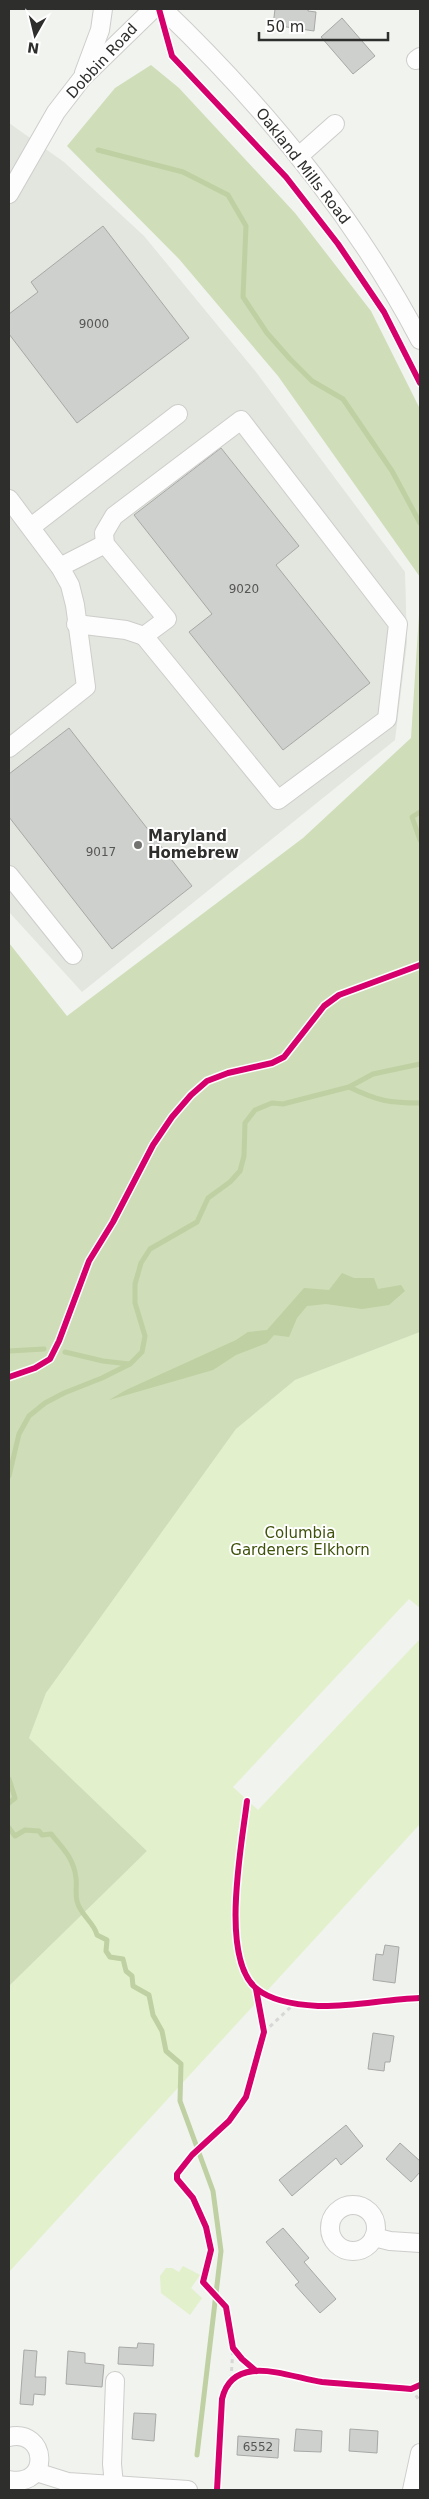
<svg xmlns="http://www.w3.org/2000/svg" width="429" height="2499" viewBox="0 0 429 2499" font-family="'DejaVu Sans',sans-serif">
<rect width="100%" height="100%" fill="#f1f3ef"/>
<!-- built -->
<path fill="#e2e6de" d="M9,123L64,162L144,236L256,372L405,572L407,643L395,740L82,992L9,912Z"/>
<!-- green -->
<g fill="#e2f0cb">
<path d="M420,1332V1608L409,1599L233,1787L258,1810L420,1639V1824L9,2272V1986L147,1851L29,1738L46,1693L236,1429L295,1380Z"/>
<path d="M183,2266L200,2275L191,2288L202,2298L190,2315L161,2293L160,2276L166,2268H172L179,2272Z"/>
</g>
<!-- forest -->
<g fill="#cfddb8">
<path d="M151,65L179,88L295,213L371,311L420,409V577L278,376L179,259L67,146L115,88Z"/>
<path d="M420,599V1332L295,1380L236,1429L46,1693L29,1738L147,1851L9,1986V943L67,1016L303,838L411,738Z"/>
</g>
<!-- water -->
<path fill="#bfd0a2" d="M342,1273L354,1278H374L378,1289L401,1285L405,1291L389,1305L362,1309L326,1304L307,1306L297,1318L289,1337L274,1335L267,1343L236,1355L213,1370L109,1400L126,1390L236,1340L248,1332L267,1330L304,1288L329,1290Z"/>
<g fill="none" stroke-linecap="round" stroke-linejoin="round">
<!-- stream -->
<g stroke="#bfd0a2" stroke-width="5">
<path d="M98,150L183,172L228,195L246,226L243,297L267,333L290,359L312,381L343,399L392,471L420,523"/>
<path d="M420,812L412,817L420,840"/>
<path d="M349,1087C378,1101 389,1103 420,1103"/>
<path d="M9,1351L44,1349"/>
<path d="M65,1352L103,1361L129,1364"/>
<path d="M9,1476L19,1434L29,1416L45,1403L64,1393L102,1378L130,1364L142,1352L145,1336L135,1303V1284L141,1263L150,1249L197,1222L208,1198L230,1182L240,1171L244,1156L245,1123L255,1110L272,1103L283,1104L349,1087L373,1074L420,1064"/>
<path d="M9,1779L15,1798L9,1803"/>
<path d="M9,1828L15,1836L25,1830L39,1831L42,1835L51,1834C63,1848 74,1859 76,1878C77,1885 75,1894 77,1901C80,1915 94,1922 97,1935L107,1940L106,1951L110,1957L123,1959L126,1971L132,1976L133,1986L149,1995L153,2015L162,2031L166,2051L181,2064L180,2101L213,2191L221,2251L197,2455"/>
</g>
</g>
<!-- building -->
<g fill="#ced0cd" stroke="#a8a9a7">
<path d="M275,9H308V11L316,12L314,31L273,25Z"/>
<path d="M342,18L375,56L353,74L321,37Z"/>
<path d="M103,226L189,338L77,423L9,334V314L38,292L31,282Z"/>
<path d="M221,448L299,546L276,565L370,683L283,750L189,632L212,614L134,515Z"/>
<path d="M69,728L192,886L112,949L9,817V774Z"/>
<path d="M385,1945L399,1947L395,1983L373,1980L376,1954L383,1955Z"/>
<path d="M373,2033L394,2036L390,2062H385L384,2071L368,2069Z"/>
<path d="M346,2125L363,2146L341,2165L336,2158L292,2196L279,2180Z"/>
<path d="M400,2143L420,2161V2172L411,2182L386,2159Z"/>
<path d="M283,2228L309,2258L304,2262L336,2299L320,2313L295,2285L299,2282L266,2242Z"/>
<path d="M138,2343L154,2344L153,2366L118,2364L119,2347L137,2348Z"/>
<path d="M24,2350L37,2351L35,2377H46L45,2395L34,2394L33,2405L20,2404Z"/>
<path d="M68,2351L85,2353V2363L104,2365L102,2387L66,2384Z"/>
<path d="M134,2413L156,2414L154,2441L132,2439Z"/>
<path d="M296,2429L322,2431L321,2452L294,2451Z"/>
<path d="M350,2429L378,2431L377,2453L349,2451Z"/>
<path d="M238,2436L279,2439L278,2458L237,2455Z"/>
</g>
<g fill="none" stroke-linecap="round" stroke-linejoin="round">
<defs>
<g id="minor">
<path d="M163,9C264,106 355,216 420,340"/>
<path d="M416,60L420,57"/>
<path d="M84,73L100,30L103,9"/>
<path d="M299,156L335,124"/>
<path d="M9,194L56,112L83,77L153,9"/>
<path d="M241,420L398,624L387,719L278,800L144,636L167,619L105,544L104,533L114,516Z"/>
<path d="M9,499L60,567L70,585L75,605L86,687L9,748"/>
<path d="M31,527L178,414"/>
<path d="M60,567L105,544"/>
<path d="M76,624L126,630L144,636"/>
<path d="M9,875L73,955"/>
<circle cx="353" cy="2228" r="23"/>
<path d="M374,2237L390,2241L420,2243"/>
<path d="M9,2437C47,2428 52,2488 9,2480"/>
<path d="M36,2472L68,2482L188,2490"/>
<path d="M114,2485L112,2464L115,2381"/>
<path d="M412,2490L420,2453"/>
</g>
</defs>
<!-- minor casing -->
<use href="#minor" stroke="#cdcecb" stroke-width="20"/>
<!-- path -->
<g stroke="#d7d7d6" stroke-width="3" stroke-dasharray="4 4" stroke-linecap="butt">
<path d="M9,1377L35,1368L50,1359L59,1341L89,1261L113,1222L153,1145L172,1117L191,1095L207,1081L228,1073L272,1063L284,1057L324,1006L339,995L420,965"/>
<path d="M247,1801C242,1844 219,1959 257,1989C273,2002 299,2005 318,2006C353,2007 386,1999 420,1998"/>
<path d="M264,2032L294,2004"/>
<path d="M256,2371L242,2359L233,2348L226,2307L203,2282L211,2250L206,2227L193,2198L177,2179V2174L192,2155L229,2121L246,2097L264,2032L256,1989"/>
<path d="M231,2379L233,2348"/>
<path d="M411,2389L420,2401"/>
<path d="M217,2490L222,2399C233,2351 291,2378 322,2382C352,2385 382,2386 411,2389L420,2385"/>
</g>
<!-- minor -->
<use href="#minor" stroke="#fdfdfd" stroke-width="18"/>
<defs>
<g id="cycleway">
<path d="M159,9L172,56L286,177L338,244L384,312L420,383"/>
<path d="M9,1377L35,1368L50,1359L59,1341L89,1261L113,1222L153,1145L172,1117L191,1095L207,1081L228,1073L272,1063L284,1057L324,1006L339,995L420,965"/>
<path d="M247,1801C242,1844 219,1959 257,1989C273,2002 299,2005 318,2006C353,2007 386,1999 420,1998"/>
<path d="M256,2371L242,2359L233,2348L226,2307L203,2282L211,2250L206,2227L193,2198L177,2179V2174L192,2155L229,2121L246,2097L264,2032L256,1989"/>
<path d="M217,2490L222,2399C233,2351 291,2378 322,2382C352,2385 382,2386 411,2389L420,2385"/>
</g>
</defs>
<!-- cycleway casing -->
<use href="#cycleway" stroke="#fff" stroke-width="9"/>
<!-- cycleway -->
<use href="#cycleway" stroke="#d6006c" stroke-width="6"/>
</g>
<!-- markers -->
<circle fill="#727370" stroke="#fff" stroke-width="2" cx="138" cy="845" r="5"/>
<g text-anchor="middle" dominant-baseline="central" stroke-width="4" stroke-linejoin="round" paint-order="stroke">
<!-- number labels -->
<g font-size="12" fill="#565654">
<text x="94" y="324">9000</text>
<text x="244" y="589">9020</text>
<text x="101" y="852">9017</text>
<text x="258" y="2447">6552</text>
</g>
<!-- street labels -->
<g font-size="15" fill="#2e2e2c" stroke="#fff">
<text transform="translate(102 61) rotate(-47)">Dobbin Road</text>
<text transform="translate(303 166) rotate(52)">Oakland Mills Road</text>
</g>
<!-- poi labels -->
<g font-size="15" font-weight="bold" fill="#2e2e2c" stroke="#fff" text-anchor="start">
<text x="148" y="836">Maryland<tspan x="148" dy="17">Homebrew</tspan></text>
</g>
<!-- park labels -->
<g font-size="15" fill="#3e5209" stroke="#fff">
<text x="300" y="1533">Columbia<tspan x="300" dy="17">Gardeners Elkhorn</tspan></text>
</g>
</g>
<!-- border -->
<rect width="429" height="2499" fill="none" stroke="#2e2e2c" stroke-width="20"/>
<!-- north arrow -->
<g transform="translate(35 35) rotate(188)" stroke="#ffffff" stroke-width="4" paint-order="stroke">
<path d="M0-4L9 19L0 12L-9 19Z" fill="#2e2e2c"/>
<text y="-8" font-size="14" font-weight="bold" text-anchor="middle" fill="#2e2e2c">N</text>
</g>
<!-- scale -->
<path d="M259 32v8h129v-8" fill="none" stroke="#2e2e2c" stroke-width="2.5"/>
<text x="266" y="32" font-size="15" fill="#2e2e2c" stroke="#ffffff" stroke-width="4" paint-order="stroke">50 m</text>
</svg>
